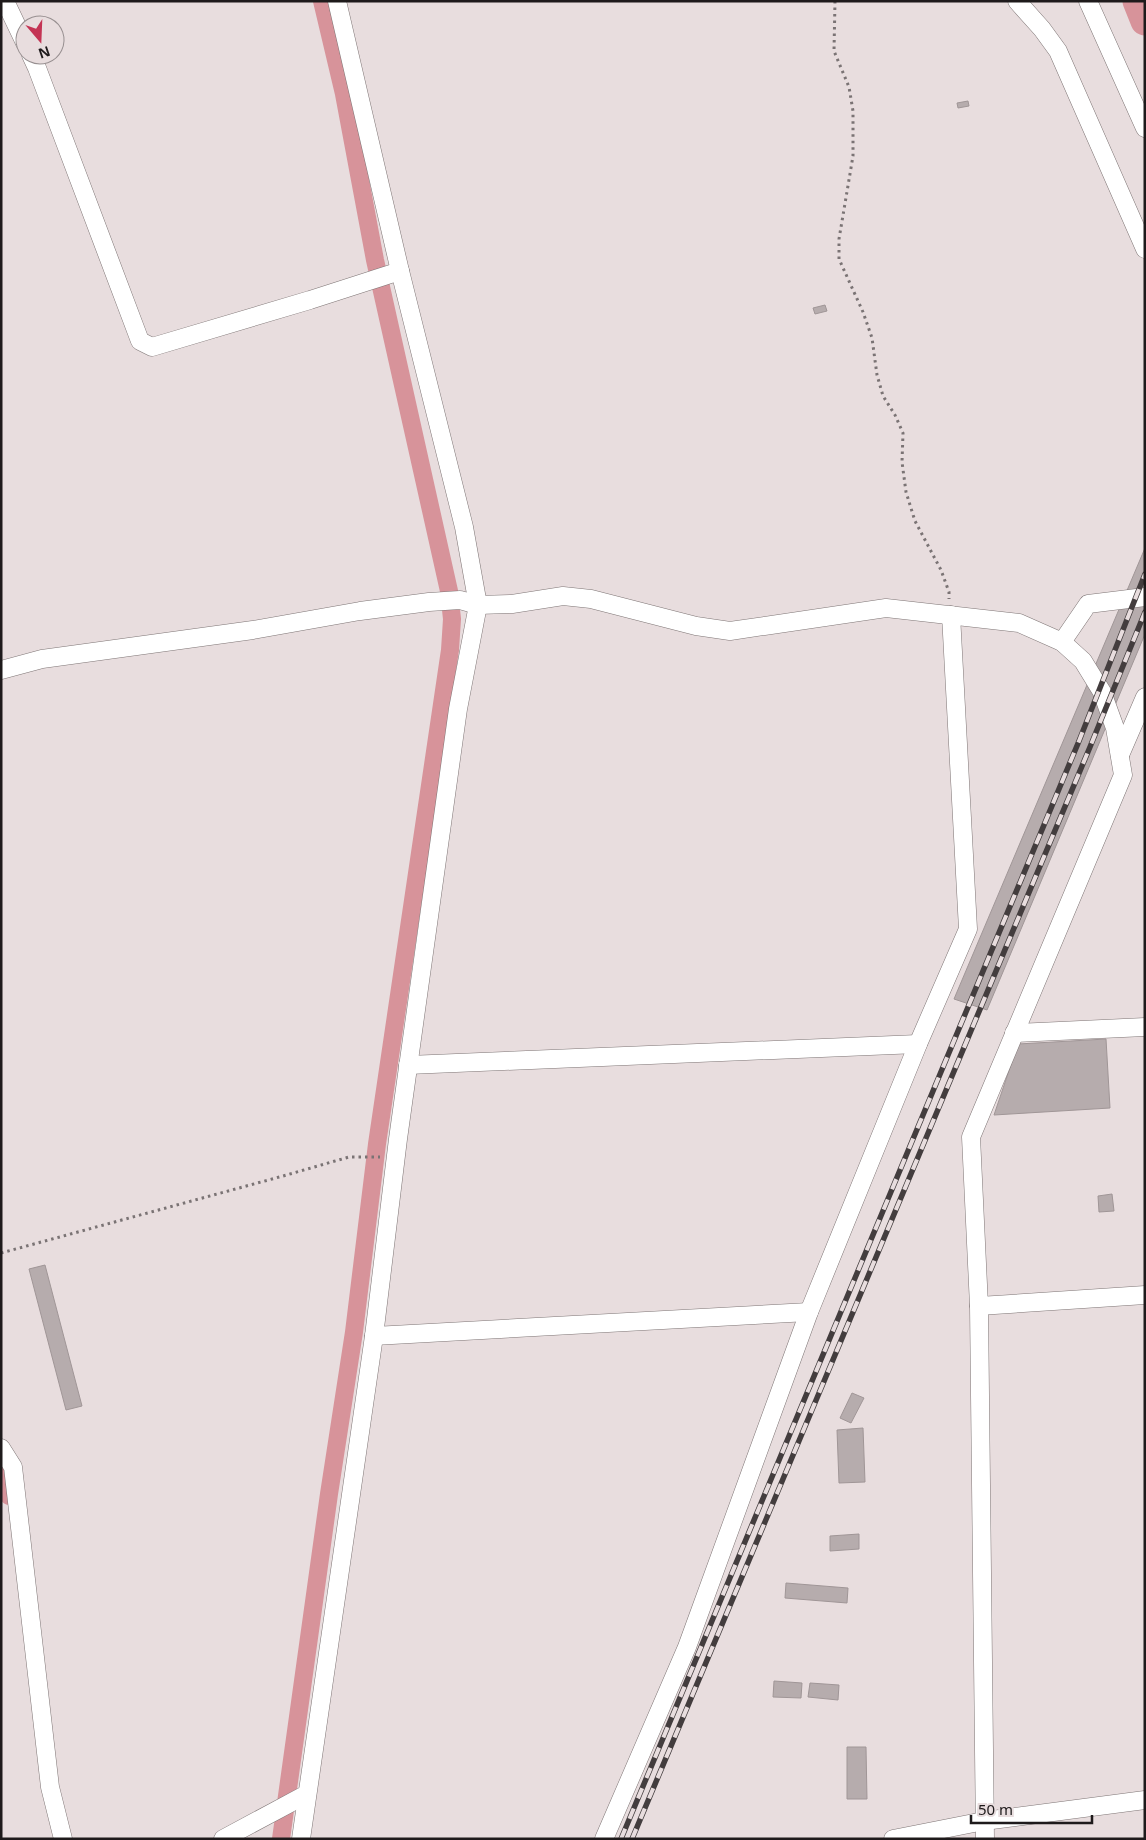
<svg xmlns="http://www.w3.org/2000/svg" width="1146" height="1840" viewBox="0 0 1146 1840" font-family="'Noto Sans',sans-serif">
<rect width="100%" height="100%" fill="#e8ddde"/>
<g fill="none" stroke-linecap="round" stroke-linejoin="round">
<!-- canal -->
<g stroke="#d7939a" stroke-width="18">
<path d="M1,1465L5,1472L9,1496"/>
<path d="M281,1839L329,1494L354,1332L377,1144L450,650L452,619L449,591L375,260L344,94L322,1"/>
</g>
<!-- river -->
<path stroke="#d7939a" stroke-width="29" d="M1137,1L1145,21"/>
</g>
<!-- building -->
<g fill="#b6acad" stroke="#a09697">
<path d="M968,101L969,106L958,108L957,103Z"/>
<path d="M825,305L827,311L815,314L813,308Z"/>
<path d="M1145,548V634L987,1010L954,999Z"/>
<path d="M1106,1039L1110,1108L994,1115L1018,1044Z"/>
<path d="M1112,1194L1114,1211L1099,1212L1098,1196Z"/>
<path d="M45,1265L82,1406L66,1410L29,1269Z"/>
<path d="M852,1393L864,1398L851,1423L840,1418Z"/>
<path d="M863,1428L865,1482L839,1483L837,1430Z"/>
<path d="M859,1534V1549L830,1551V1536Z"/>
<path d="M786,1583L848,1588L847,1603L785,1598Z"/>
<path d="M774,1681L802,1683L801,1698L773,1697Z"/>
<path d="M810,1683L839,1685L838,1700L808,1697Z"/>
<path d="M847,1747H866L867,1799H847Z"/>
</g>
<g fill="none" stroke-linecap="round" stroke-linejoin="round">
<defs>
<g id="minor">
<path d="M5,1L25,43"/>
<path d="M1017,1L1042,29L1058,51L1145,249"/>
<path d="M1088,1L1145,128"/>
<path d="M31,55L37,68L140,341L152,347L310,300L400,271"/>
<path d="M1062,642L1088,604L1145,597"/>
<path d="M1,670L42,659L253,630L360,611L429,602L460,600L478,605L512,604L563,596L591,599L696,626L730,631L886,608L1019,623L1062,642L1083,661L1102,692L1115,728L1123,775L971,1137L979,1306L985,1839"/>
<path d="M1120,755L1145,697"/>
<path d="M1014,1033L1145,1027"/>
<path d="M408,1065L918,1044"/>
<path d="M979,1306L1145,1295"/>
<path d="M374,1336L809,1312"/>
<path d="M1,1448L13,1467L50,1787L63,1839"/>
<path d="M223,1839L307,1794"/>
<path d="M301,1839L374,1336L398,1139L458,709L478,605L464,527L400,271L337,1"/>
<path d="M604,1839L687,1647L809,1312L918,1044L968,929L951,615"/>
<path d="M893,1839L984,1821L1145,1800"/>
</g>
</defs>
<!-- minor casing -->
<use href="#minor" stroke="#7e7575" stroke-width="19"/>
<!-- path -->
<g stroke="#7a7374" stroke-width="3" stroke-dasharray="2.5 4" stroke-linecap="butt">
<path d="M835,1L834,51L849,87L853,111V156L839,239V259L863,312L872,338L877,375L883,396L895,415L903,433L902,462L906,492L915,521L941,570L949,592V599"/>
<path d="M1,1253L283,1176L349,1157H380"/>
</g>
<!-- minor -->
<use href="#minor" stroke="#fff" stroke-width="18"/>
<defs>
<g id="rail">
<path d="M621,1839L1079,741L1145,574"/>
<path d="M632,1839L1090,747L1145,612"/>
</g>
</defs>
<!-- rail casing -->
<use href="#rail" stroke="#433d3e" stroke-width="5.5"/>
<!-- rail -->
<use href="#rail" stroke="#e8ddde" stroke-width="4" stroke-dasharray="11" stroke-linecap="butt"/>
</g>
<!-- border -->
<rect width="1146" height="1840" fill="none" stroke="#1e1a1b" stroke-width="5"/>
<!-- north arrow -->
<g transform="translate(40 40) rotate(161)"><circle r="24" fill="#e8ddde" stroke="#978f90"/>
<path d="M0-4L9 19L0 12L-9 19Z" fill="#c43454"/>
<text y="-8" font-size="14" font-weight="bold" text-anchor="middle" fill="#1e1a1b">N</text>
</g>
<!-- scale -->
<path d="M971 1815v8h121v-8" fill="none" stroke="#1e1a1b" stroke-width="2.5"/>
<text x="978" y="1815" font-size="15" fill="#1e1a1b" stroke="#e8ddde" stroke-width="4" paint-order="stroke">50 m</text>
</svg>
